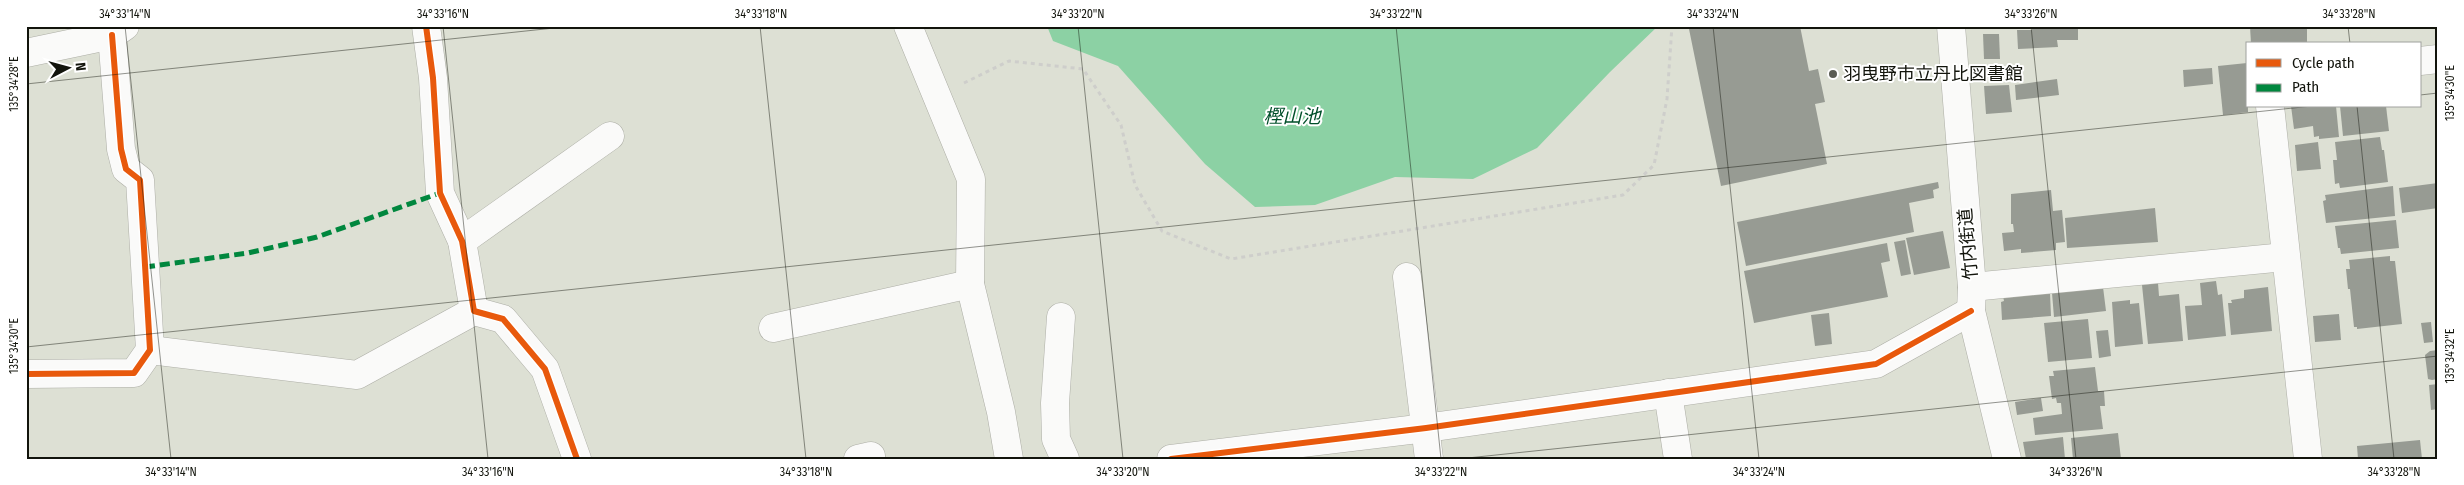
<svg xmlns="http://www.w3.org/2000/svg" width="2464" height="485" viewBox="0 0 2464 485" font-family="'Fira Sans Condensed','Noto Sans JP',sans-serif">
<rect width="100%" height="100%" fill="#dde0d4"/>
<!-- water -->
<path fill="#8cd1a4" d="M1047,26H1658L1610,72L1537,148L1473,179L1395,177L1315,205L1255,207L1205,164L1118,66L1053,41Z"/>
<!-- building -->
<g fill="#979b93">
<path d="M1702,26H1800L1809,71L1818,69L1825,102L1815,104L1827,164L1721,186L1689,29Z"/>
<path d="M2032,26H2078V40H2057L2058,47L2018,49L2017,30H2032Z"/>
<path d="M2250,26H2307V44H2251Z"/>
<path d="M1983,34H1999L2000,59H1984Z"/>
<path d="M2247,63L2248,112L2223,115L2218,66Z"/>
<path d="M2212,68L2213,84L2184,87L2183,70Z"/>
<path d="M2057,79L2059,95L2016,100L2015,85Z"/>
<path d="M2009,85L2012,112L1986,114L1984,86Z"/>
<path d="M2291,106H2336L2339,137L2319,139V136L2314,137L2313,126L2294,129Z"/>
<path d="M2340,106H2386L2389,131L2343,136Z"/>
<path d="M2380,137L2382,150H2384L2388,182L2340,188L2339,183L2335,184L2333,160H2337L2335,142Z"/>
<path d="M2318,142L2321,169L2297,171L2295,145Z"/>
<path d="M1938,182L1939,188L1933,190L1934,198L1909,203L1914,232L1746,266L1737,222Z"/>
<path d="M2438,183V208L2402,213L2399,188Z"/>
<path d="M2393,186L2395,216L2326,223L2323,201L2326,200L2325,195Z"/>
<path d="M2051,190L2053,211L2062,210L2065,242L2056,243V250L2021,253V249L2004,251L2002,233L2014,232L2013,224H2011V194Z"/>
<path d="M2155,208L2158,242L2067,248L2065,218Z"/>
<path d="M2396,220L2399,248L2341,254L2340,248H2338L2335,226Z"/>
<path d="M1943,231L1950,268L1914,275L1906,238Z"/>
<path d="M1905,240L1911,274L1901,276L1894,242Z"/>
<path d="M1887,243L1890,261L1881,263L1888,297L1754,323L1744,271Z"/>
<path d="M2390,256V261H2395L2402,324L2357,329V327H2354L2350,289H2348L2346,269H2350L2349,260Z"/>
<path d="M2216,281L2218,295L2222,294L2226,336L2188,340L2185,306L2202,305L2200,283Z"/>
<path d="M2158,283L2159,296L2179,294L2183,341L2148,344L2142,285Z"/>
<path d="M2103,287L2106,311L2054,317L2052,293Z"/>
<path d="M2268,287L2272,331L2231,335L2228,303H2232L2231,300L2244,298V290Z"/>
<path d="M2050,293L2051,316L2002,320L2001,302L2004,301L2003,296Z"/>
<path d="M2130,300V304L2139,303L2143,344L2115,347L2112,302Z"/>
<path d="M1829,313L1832,344L1815,346L1811,315Z"/>
<path d="M2339,314L2341,340L2315,342L2313,316Z"/>
<path d="M2088,319L2092,358L2048,362L2044,323Z"/>
<path d="M2431,322L2433,342L2424,343L2421,323Z"/>
<path d="M2108,330L2111,356L2099,358L2096,331Z"/>
<path d="M2438,350V379L2432,380L2428,379L2425,355L2430,351Z"/>
<path d="M2095,367L2098,391H2104L2105,406H2100L2103,429L2035,435L2033,418L2062,414L2061,403H2057L2056,398L2052,399L2049,376H2054L2053,371Z"/>
<path d="M2438,384V409L2431,410L2429,385Z"/>
<path d="M2041,398L2043,411L2017,415L2015,402Z"/>
<path d="M2118,433L2121,459H2073L2071,438Z"/>
<path d="M2063,437L2065,459H2026L2023,442Z"/>
<path d="M2420,440L2422,459H2358L2357,446Z"/>
</g>
<g fill="none" stroke-linecap="round" stroke-linejoin="round">
<defs>
<g id="minor">
<path d="M426,26L433,78L440,193L462,241L474,311L503,319L545,369L577,459"/>
<path d="M908,26L971,179L970,284L1001,412L1009,459"/>
<path d="M1951,26L1972,287L1971,311L2007,459"/>
<path d="M26,53L112,35L125,26"/>
<path d="M2420,61L2438,59"/>
<path d="M2270,106L2308,459"/>
<path d="M462,241L610,136"/>
<path d="M1407,277L1429,459"/>
<path d="M1972,287L2285,257"/>
<path d="M1061,317L1055,403L1056,439L1065,459"/>
<path d="M773,328L970,284"/>
<path d="M150,350L357,375L474,311"/>
<path d="M26,374L134,373L150,350L140,180L126,169L121,149L112,35"/>
<path d="M1668,393L1678,459"/>
<path d="M858,459L871,456"/>
<path d="M1171,459L1426,428L1876,364L1971,311"/>
</g>
</defs>
<!-- minor casing -->
<use href="#minor" stroke="#adaea6" stroke-width="29"/>
<!-- path -->
<path stroke="#cececb" stroke-width="3" stroke-dasharray="4 4" stroke-linecap="butt" d="M964,83L1009,61L1083,69L1121,125L1135,185L1162,231L1231,259L1623,195L1654,165L1667,99L1672,26"/>
<!-- minor -->
<use href="#minor" stroke="#fafaf9" stroke-width="28"/>
<!-- quiet -->
<path stroke="#00873e" stroke-width="5" stroke-dasharray="10 5" stroke-linecap="butt" d="M145,267L248,253L317,237L440,193"/>
<defs>
<g id="cycleway">
<path d="M426,26L433,78L440,193L462,241L474,311L503,319L545,369L577,459"/>
<path d="M26,374L134,373L150,350L140,180L126,169L121,149L112,35"/>
<path d="M1171,459L1426,428L1876,364L1971,311"/>
</g>
</defs>
<!-- cycleway casing -->
<use href="#cycleway" stroke="#fff" stroke-width="9"/>
<!-- cycleway -->
<use href="#cycleway" stroke="#e8590c" stroke-width="6"/>
</g>
<!-- ticks -->
<path fill="none" stroke="#12140c" stroke-width="1" stroke-opacity="0.45" d="M125,26L171,459M443,26L488,459M760,26L806,459M1078,26L1123,459M1396,26L1441,459M1713,26L1759,459M2031,26L2076,459M2348,26L2350,44M26,84L573,26M2420,95L2438,93M2357,106L2394,459M26,347L2312,106M1458,459L2438,356"/>
<!-- markers -->
<circle fill="#595b52" stroke="#fff" stroke-width="2" cx="1833" cy="74" r="5"/>
<g text-anchor="middle" dominant-baseline="central" stroke-width="4" stroke-linejoin="round" paint-order="stroke">
<!-- poi labels -->
<g font-size="18" fill="#12140c" stroke="#fff" text-anchor="start">
<text x="1843" y="74">羽曳野市立丹比図書館</text>
</g>
<!-- street labels -->
<g font-size="18" fill="#12140c" stroke="#fff">
<text transform="translate(1968 244) rotate(-95)">竹内街道</text>
</g>
<!-- water labels -->
<g font-size="19" font-style="italic" fill="#004f2a" stroke="#fff">
<text x="1292" y="116">樫山池</text>
</g>
</g>
<!-- border -->
<rect width="2464" height="485" fill="none" stroke="#ffffff" stroke-width="55"/>
<!-- legend -->
<rect x="2246" y="42" width="175" height="65" fill="#ffffff" stroke="#a0a19e"/>
<rect x="2256" y="59" width="25" height="8" fill="#e8590c" stroke="#a0a19e"/>
<text x="2292" y="68" font-size="15" fill="#12140c">Cycle path</text>
<rect x="2256" y="84" width="25" height="8" fill="#00873e" stroke="#a0a19e"/>
<text x="2292" y="92" font-size="15" fill="#12140c">Path</text>
<!-- north arrow -->
<g transform="translate(68 68) rotate(84)" stroke="#ffffff" stroke-width="4" paint-order="stroke">
<path d="M0-4L9 19L0 12L-9 19Z" fill="#12140c"/>
<text y="-8" font-size="14" font-weight="bold" text-anchor="middle" fill="#12140c">N</text>
</g>
<rect x="28" y="28" width="2408" height="430" fill="none" stroke="#12140c" stroke-width="2"/>
<g font-size="12" text-anchor="middle" fill="#12140c">
<text x="125" y="18">34°33'14"N</text>
<text x="443" y="18">34°33'16"N</text>
<text x="761" y="18">34°33'18"N</text>
<text x="1078" y="18">34°33'20"N</text>
<text x="1396" y="18">34°33'22"N</text>
<text x="1713" y="18">34°33'24"N</text>
<text x="2031" y="18">34°33'26"N</text>
<text x="2349" y="18">34°33'28"N</text>
<text transform="translate(14 84) rotate(-90)" y="4">135°34'28"E</text>
<text transform="translate(2450 93) rotate(-90)" y="4">135°34'30"E</text>
<text transform="translate(14 346) rotate(-90)" y="4">135°34'30"E</text>
<text transform="translate(2450 356) rotate(-90)" y="4">135°34'32"E</text>
<text x="171" y="476">34°33'14"N</text>
<text x="488" y="476">34°33'16"N</text>
<text x="806" y="476">34°33'18"N</text>
<text x="1123" y="476">34°33'20"N</text>
<text x="1441" y="476">34°33'22"N</text>
<text x="1759" y="476">34°33'24"N</text>
<text x="2076" y="476">34°33'26"N</text>
<text x="2394" y="476">34°33'28"N</text>
</g>
</svg>
